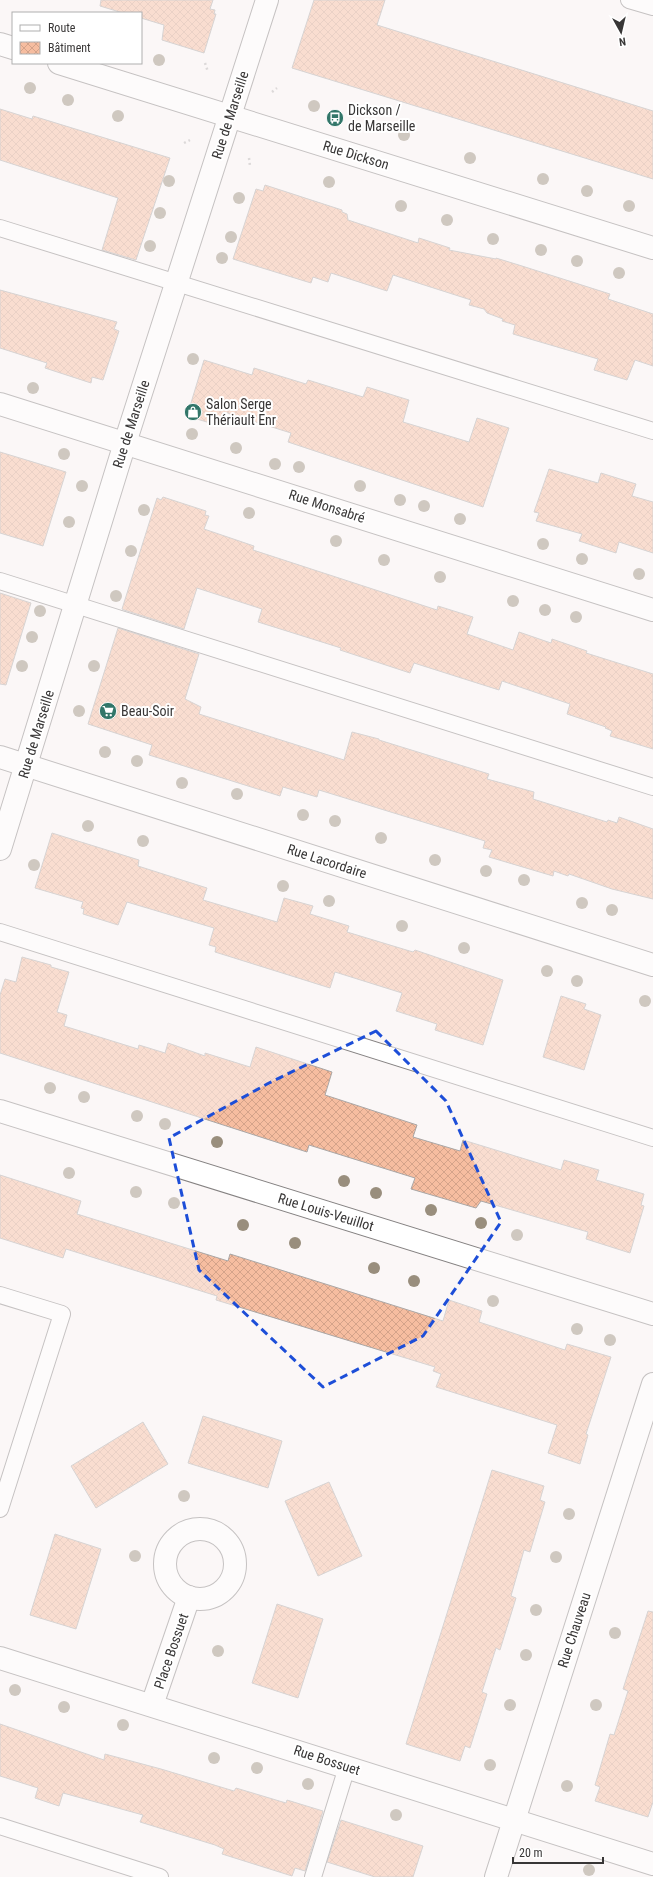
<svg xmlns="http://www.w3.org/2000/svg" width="653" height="1877" viewBox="0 0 653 1877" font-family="'Roboto Condensed',sans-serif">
<defs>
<pattern id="building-cross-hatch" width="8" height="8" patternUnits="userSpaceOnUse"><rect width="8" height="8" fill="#f6bda0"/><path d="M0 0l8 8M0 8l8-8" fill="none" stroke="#d4a38a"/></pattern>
</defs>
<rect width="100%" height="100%" fill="#fbf7f7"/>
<!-- building -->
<g fill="url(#building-cross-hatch)" stroke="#aaa7a6">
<path d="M101,0H213L210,9L215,10L214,14H216L204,53L162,40L164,25L141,18V13H123L100,6Z"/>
<path d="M314,0H385L377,25L653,111V179L292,68Z"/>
<path d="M0,109L32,119L33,116L170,158L136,260L102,250L118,198L0,160Z"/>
<path d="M265,185L342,210V212L347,214L348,220L418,243L419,238L450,248L449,250L496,259V258L522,266L610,294L608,299L653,314V366L635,360L627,380L594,370L598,359L513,334L515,325L502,321L503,319L487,313L484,309L469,305L471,300L393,275L387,291L331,273L328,282L313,277L311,283L233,259L256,189L263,191Z"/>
<path d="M0,290L117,322L114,329L119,331L103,380L92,377L91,383L45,368L47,363L0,348Z"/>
<path d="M204,360L252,375L254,368L306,384L308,380L363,397L367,387L409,400L403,422L469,442L477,418L509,428L483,507L288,442L291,433L224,412L220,426L187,416Z"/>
<path d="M0,452L66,472L43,546L0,533Z"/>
<path d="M549,469L598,483L601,473L636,484L632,496L653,502V553L619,542L616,553L579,541L582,534L536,521L539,513L534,512Z"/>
<path d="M163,497L206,511L205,515L209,516L204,529L254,546L253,550L437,610L438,606L473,617L467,634L513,650L519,632L551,643L552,639L587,651L586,653L653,674V749L610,736L612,731L605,728L606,727L567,714L570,704L502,681L499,690L414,663L410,673L340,650L341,648L258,622L262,609L197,588L184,629L124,610L122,609L157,498L161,500Z"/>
<path d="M0,593L31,603L6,685L0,684Z"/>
<path d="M118,628L199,654L185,699L201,707L199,714L344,760L352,732L379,739V740L489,774L487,779L534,792L533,799L607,822L608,820L617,823L619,817L653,829V899L612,889L569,874L568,876L554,871L553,876L489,857L492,850L483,848L485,841L319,790L317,797L283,787L280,796L149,755L152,745L88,724Z"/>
<path d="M52,833L139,860L138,866L207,888L203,900L277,922L284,898L313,906L310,914L349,926L347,932L413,952L415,950L503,980L483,1045L435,1030L437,1024L396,1011L402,993L335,972L330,988L215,952L216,947L209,945L214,928L127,902L118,925L83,914L84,909L81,908L83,902L35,888Z"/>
<path d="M22,957L51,965V967L69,972L57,1012L67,1015L64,1026L138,1049L139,1045L165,1053L168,1043L205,1056V1053L250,1067L256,1047L332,1072L325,1095L417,1125L413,1137L460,1151L463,1140L561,1170L564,1160L599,1170L596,1180L644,1194L641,1205L644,1206L630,1253L586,1239L588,1232L481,1201L476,1208L411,1189L415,1178L309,1145L307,1152L0,1053V995L5,979L16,982Z"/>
<path d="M561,996L586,1004L584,1009L601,1015L584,1070L543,1057Z"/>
<path d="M0,1175L81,1201L77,1214L228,1261L230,1254L443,1321L449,1300L482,1311L479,1322L565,1350L567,1344L611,1357L586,1434L588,1435L580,1464L548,1453L557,1425L436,1387L441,1374L433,1371L435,1367L216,1300L217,1296L66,1249L63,1258L0,1238Z"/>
<path d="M203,1416L282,1441L268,1488L188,1463Z"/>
<path d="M143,1422L168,1464L96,1508L71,1466Z"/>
<path d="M492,1470L544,1486L540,1500L545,1502L530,1552L524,1550L511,1596L516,1598L500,1650L496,1648L482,1692L487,1694L470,1748L465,1746L460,1761L406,1744Z"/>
<path d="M329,1482L362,1556L318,1576L285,1501Z"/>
<path d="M55,1534L101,1549L76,1629L30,1615Z"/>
<path d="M277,1604L323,1619L298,1698L252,1683Z"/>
<path d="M648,1611L653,1612V1802L648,1817L595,1801L600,1787L595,1785L610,1734L614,1735L628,1691L623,1689Z"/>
<path d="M0,1724L104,1760L105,1754L161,1769L234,1791L236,1788L286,1803L287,1800L323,1811L305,1871L295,1868L292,1876L222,1854L224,1849L215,1845L140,1822L143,1815L63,1793L59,1806L35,1798L38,1788L0,1776Z"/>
<path d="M341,1820L423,1846L413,1877H375L327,1862Z"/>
</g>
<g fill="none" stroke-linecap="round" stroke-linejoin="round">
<defs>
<g id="service">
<path d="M629,0L653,7"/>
<path d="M0,228L653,431"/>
<path d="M0,581L653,787"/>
<path d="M0,932L653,1138"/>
<path d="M0,1295L62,1314L0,1509"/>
<path d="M0,1826L160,1877"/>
<path d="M313,1877L347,1767"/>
</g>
<g id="minor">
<path d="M0,404L653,610"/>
<path d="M0,757L653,965"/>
<path d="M0,849L125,443L267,0"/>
<path d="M0,1111L653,1314"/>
<circle cx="200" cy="1564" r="35"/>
<path d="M0,1658L653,1864"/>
<path d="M152,1705L189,1597"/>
<path d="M496,1877L653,1384"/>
</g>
<g id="secondary">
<path d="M0,44L13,48"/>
<path d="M59,63L653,248"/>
</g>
</defs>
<!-- service casing -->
<use href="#service" stroke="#858282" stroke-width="18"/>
<!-- minor casing -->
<use href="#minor" stroke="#858282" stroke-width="24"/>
<!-- secondary casing -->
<use href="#secondary" stroke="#858282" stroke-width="24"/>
<!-- path -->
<g stroke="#b6b3b3" stroke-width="2.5" stroke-dasharray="2 3" stroke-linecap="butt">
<path d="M205,63L208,72"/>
<path d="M272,92L277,88"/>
<path d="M184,143L190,140"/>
<path d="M249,158L250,166"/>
</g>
<!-- service -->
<use href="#service" stroke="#fff" stroke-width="16"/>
<!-- minor -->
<use href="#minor" stroke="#fff" stroke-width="22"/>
<!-- secondary -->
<use href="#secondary" stroke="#fff" stroke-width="22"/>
</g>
<!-- trees -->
<g fill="#998e7d">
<circle cx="159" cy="60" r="6"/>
<circle cx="30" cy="88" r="6"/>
<circle cx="68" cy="100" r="6"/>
<circle cx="314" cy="106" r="6"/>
<circle cx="118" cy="116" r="6"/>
<circle cx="404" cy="135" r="6"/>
<circle cx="470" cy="158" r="6"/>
<circle cx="543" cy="179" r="6"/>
<circle cx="169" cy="181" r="6"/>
<circle cx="329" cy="182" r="6"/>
<circle cx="587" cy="191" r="6"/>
<circle cx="239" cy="198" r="6"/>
<circle cx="401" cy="206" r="6"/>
<circle cx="629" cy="206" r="6"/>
<circle cx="160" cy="213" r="6"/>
<circle cx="447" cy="220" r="6"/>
<circle cx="231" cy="237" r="6"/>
<circle cx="493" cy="239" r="6"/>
<circle cx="150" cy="246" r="6"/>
<circle cx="541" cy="250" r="6"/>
<circle cx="222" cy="258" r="6"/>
<circle cx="577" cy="261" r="6"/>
<circle cx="619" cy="273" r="6"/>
<circle cx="193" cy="359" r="6"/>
<circle cx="33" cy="388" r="6"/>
<circle cx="192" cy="434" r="6"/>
<circle cx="236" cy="448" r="6"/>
<circle cx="64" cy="454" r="6"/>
<circle cx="275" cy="464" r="6"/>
<circle cx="299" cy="467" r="6"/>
<circle cx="82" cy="486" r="6"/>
<circle cx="360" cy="486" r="6"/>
<circle cx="400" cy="500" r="6"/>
<circle cx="424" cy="506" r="6"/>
<circle cx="144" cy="510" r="6"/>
<circle cx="249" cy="513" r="6"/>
<circle cx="460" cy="519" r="6"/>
<circle cx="69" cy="522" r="6"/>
<circle cx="336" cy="541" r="6"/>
<circle cx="543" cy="544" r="6"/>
<circle cx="131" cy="551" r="6"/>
<circle cx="582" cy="559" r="6"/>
<circle cx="384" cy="560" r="6"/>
<circle cx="639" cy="574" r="6"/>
<circle cx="440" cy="577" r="6"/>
<circle cx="116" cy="596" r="6"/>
<circle cx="513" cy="601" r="6"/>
<circle cx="545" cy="610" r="6"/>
<circle cx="40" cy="611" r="6"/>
<circle cx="576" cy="617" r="6"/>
<circle cx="32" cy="637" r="6"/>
<circle cx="22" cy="666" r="6"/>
<circle cx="94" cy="666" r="6"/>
<circle cx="79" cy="711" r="6"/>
<circle cx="105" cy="752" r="6"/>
<circle cx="137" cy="761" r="6"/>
<circle cx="182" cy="783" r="6"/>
<circle cx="237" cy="794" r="6"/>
<circle cx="303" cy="815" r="6"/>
<circle cx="335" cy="821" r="6"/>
<circle cx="88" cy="826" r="6"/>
<circle cx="381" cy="838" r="6"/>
<circle cx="143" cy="841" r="6"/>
<circle cx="435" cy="860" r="6"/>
<circle cx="34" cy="865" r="6"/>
<circle cx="486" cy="871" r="6"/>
<circle cx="524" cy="880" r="6"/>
<circle cx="283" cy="886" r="6"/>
<circle cx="329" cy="901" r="6"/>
<circle cx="582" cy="903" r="6"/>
<circle cx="612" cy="910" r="6"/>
<circle cx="402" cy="926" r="6"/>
<circle cx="464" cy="948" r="6"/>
<circle cx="547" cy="971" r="6"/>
<circle cx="577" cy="981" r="6"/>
<circle cx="645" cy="1001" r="6"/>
<circle cx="50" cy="1088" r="6"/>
<circle cx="84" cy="1097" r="6"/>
<circle cx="137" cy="1116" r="6"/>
<circle cx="165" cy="1124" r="6"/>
<circle cx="217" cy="1142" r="6"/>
<circle cx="69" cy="1173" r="6"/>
<circle cx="344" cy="1181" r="6"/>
<circle cx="136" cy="1192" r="6"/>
<circle cx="376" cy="1193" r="6"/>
<circle cx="174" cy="1203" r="6"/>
<circle cx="431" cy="1210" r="6"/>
<circle cx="481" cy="1223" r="6"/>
<circle cx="243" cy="1225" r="6"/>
<circle cx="517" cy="1235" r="6"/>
<circle cx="295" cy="1243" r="6"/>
<circle cx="374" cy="1268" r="6"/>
<circle cx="414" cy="1281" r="6"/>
<circle cx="493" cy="1301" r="6"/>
<circle cx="577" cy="1329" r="6"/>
<circle cx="610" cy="1340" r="6"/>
<circle cx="184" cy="1496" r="6"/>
<circle cx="569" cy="1514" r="6"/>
<circle cx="135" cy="1556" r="6"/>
<circle cx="556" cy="1557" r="6"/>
<circle cx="536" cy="1610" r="6"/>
<circle cx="615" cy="1633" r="6"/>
<circle cx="218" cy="1651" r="6"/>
<circle cx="526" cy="1655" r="6"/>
<circle cx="15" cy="1690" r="6"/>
<circle cx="510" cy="1705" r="6"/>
<circle cx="596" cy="1705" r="6"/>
<circle cx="64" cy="1707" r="6"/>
<circle cx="123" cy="1725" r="6"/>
<circle cx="214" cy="1758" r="6"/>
<circle cx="490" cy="1765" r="6"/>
<circle cx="257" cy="1768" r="6"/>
<circle cx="308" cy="1784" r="6"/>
<circle cx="567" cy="1786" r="6"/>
<circle cx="396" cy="1815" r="6"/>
<circle cx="589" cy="1870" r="6"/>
</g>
<!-- marked area -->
<path d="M0 0H653V1877H0ZM376,1031L446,1101L501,1222L423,1336L323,1387L199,1270L169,1138L269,1083Z" fill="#fbf7f7" fill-opacity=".55" fill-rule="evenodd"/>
<path fill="none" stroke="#1d4ed8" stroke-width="3" stroke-dasharray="8 5" stroke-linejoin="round" d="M376,1031L446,1101L501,1222L423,1336L323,1387L199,1270L169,1138L269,1083Z"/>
<!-- icons -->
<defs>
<symbol id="bus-disc" viewBox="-11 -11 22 22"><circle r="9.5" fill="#327669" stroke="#fff"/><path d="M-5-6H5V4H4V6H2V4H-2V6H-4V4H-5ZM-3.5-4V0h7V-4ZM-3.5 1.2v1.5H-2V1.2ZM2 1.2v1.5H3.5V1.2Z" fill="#fff"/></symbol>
<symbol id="shop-disc" viewBox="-11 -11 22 22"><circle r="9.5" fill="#327669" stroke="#fff"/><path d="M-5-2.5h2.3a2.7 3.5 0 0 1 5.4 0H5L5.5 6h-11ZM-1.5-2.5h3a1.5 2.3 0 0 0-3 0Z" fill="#fff"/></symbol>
<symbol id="supermarket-disc" viewBox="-11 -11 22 22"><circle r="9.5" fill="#327669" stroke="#fff"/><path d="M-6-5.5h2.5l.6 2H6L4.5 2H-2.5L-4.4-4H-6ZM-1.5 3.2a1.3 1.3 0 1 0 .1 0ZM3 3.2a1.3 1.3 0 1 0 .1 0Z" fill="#fff"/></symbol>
</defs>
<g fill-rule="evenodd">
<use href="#bus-disc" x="325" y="108" width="20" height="20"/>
<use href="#shop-disc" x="183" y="402" width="20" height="20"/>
<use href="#supermarket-disc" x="98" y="701" width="20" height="20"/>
</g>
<g text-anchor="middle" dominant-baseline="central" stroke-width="4" stroke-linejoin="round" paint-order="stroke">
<!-- poi labels -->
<g font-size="14" fill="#383636" stroke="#fff" text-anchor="start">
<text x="348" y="110">Dickson /<tspan x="348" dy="16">de Marseille</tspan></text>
<text x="206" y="404">Salon Serge<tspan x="206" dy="16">Thériault Enr</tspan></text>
<text x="121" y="711">Beau-Soir</text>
</g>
<!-- street labels -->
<g font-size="14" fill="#383636" stroke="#fff">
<text transform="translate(230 115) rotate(-72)">Rue de Marseille</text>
<text transform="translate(356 155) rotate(17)">Rue Dickson</text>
<text transform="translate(131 424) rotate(-72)">Rue de Marseille</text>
<text transform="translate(327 506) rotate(18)">Rue Monsabré</text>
<text transform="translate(36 734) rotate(-73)">Rue de Marseille</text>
<text transform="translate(327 861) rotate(18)">Rue Lacordaire</text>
<text transform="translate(326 1212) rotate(17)">Rue Louis-Veuillot</text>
<text transform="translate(574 1630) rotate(-72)">Rue Chauveau</text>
<text transform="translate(171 1651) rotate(-71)">Place Bossuet</text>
<text transform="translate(327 1760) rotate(18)">Rue Bossuet</text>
</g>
</g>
<!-- legend -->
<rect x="12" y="12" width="130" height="52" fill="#ffffff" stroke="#afafaf"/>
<rect x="20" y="25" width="20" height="6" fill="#ffffff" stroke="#afafaf"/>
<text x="48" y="32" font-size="12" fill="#383636">Route</text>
<rect x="20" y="42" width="20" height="12" fill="url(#building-cross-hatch)" stroke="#afafaf"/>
<text x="48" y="52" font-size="12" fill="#383636">Bâtiment</text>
<!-- north arrow -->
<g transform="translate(621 32) rotate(172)" stroke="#ffffff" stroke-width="3" paint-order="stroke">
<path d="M0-3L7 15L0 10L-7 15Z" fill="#383636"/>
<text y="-6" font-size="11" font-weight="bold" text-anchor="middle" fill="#383636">N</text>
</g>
<!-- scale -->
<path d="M513 1857v6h90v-6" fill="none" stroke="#383636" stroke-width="2"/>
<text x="519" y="1857" font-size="12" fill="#383636" stroke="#ffffff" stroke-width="3" paint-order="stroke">20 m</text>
</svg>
